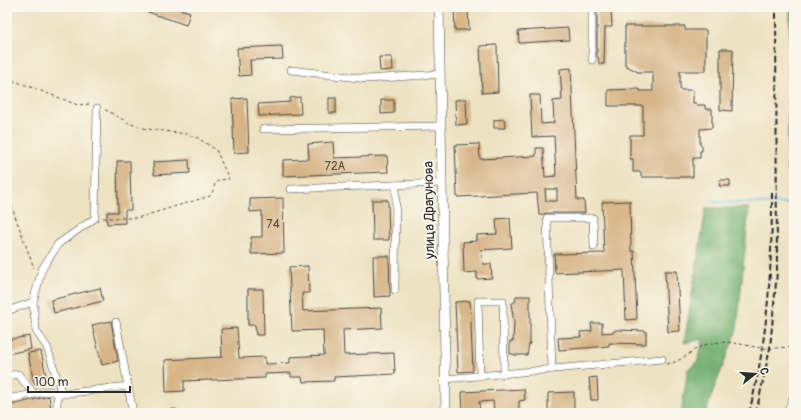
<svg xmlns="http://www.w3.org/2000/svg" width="801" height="420" viewBox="0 0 801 420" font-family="Pangolin,sans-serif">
<rect width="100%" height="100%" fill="#fbf7ec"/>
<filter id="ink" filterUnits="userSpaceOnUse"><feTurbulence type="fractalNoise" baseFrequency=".025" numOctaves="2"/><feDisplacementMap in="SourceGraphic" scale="8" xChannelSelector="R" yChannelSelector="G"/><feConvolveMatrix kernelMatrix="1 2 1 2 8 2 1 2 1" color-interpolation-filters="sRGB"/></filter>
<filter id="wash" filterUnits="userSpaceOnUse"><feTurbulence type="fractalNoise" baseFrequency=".012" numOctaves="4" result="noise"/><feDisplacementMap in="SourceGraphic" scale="16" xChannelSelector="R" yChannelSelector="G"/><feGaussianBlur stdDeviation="0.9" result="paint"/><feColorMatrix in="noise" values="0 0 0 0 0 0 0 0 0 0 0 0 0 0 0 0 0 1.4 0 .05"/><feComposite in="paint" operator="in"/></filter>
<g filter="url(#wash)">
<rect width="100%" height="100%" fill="#ede3c3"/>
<!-- forest -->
<g fill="#71ae6e" stroke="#4e6c4c">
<path d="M790,7H794V170L787,172Z"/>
<path d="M706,208H749L737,330L712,394L706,413H681L688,369L698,361L703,339L684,343Z"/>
</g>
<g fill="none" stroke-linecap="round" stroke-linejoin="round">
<!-- stream -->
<path stroke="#64bfe2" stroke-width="2" d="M709,202L794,204"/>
</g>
<g id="blocks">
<!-- building -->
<g fill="#d7b588" fill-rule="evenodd">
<path d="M133,7H173L190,12L186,25Z"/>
<path d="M454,7H468L469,30H455Z"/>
<path d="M597,7H611L612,27H605L604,64H599L598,57H597Z"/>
<path d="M625,26H685V30H706V71H680V90H693V103H696L697,105H705V109H712V128L700,129V145H702V151H700V158H693V177H641V172H633V159H630V135H643V106H608V90L640,89V91H653V72H638L625,65Z"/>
<path d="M568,28L569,40L519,43L518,31Z"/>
<path d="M497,45L498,92L482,93L480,46Z"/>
<path d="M282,46L283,59L250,60L251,75L239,76L237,48Z"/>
<path d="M720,49H733L732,111L720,110Z"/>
<path d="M379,57H392L393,70L380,71Z"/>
<path d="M571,68L577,200H584L585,213H547L539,215L537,193L457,197L455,145L479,144L480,159L536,156V148H543L545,177L556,176L554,136L532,137L530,95H540L541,124L554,123L553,101L562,100L560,69ZM545,189H557V201H546Z"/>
<path d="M300,97L301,114L259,116L258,104L290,102V98Z"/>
<path d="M247,98L249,152L234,153L232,99Z"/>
<rect x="329" y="98" width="7" height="15"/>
<path d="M466,99L467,124L456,125L455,100Z"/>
<path d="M381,100H394V113L381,114Z"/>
<path d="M504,119L505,128H494V120Z"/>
<path d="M333,142L334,158L387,156L388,172L283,176V160L309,159L308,144Z"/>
<path d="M189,160L190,173L154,175L153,162Z"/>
<path d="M117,161H130L131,210H125V223L107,224V212H118Z"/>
<path d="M720,180H730V186H719Z"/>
<path d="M283,198L284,253L251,254V237H262V211L250,212V199Z"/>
<path d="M372,200H388L389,240H373Z"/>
<path d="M630,201L631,251H634L637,319L626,320L624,270L555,273L554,254L604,253L602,202Z"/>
<path d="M510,218L512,248L481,250L483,264H491L492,278L477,279V272L464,273L463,242L477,241V235L497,234L496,219Z"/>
<path d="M373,256H389L390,296L374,297Z"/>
<path d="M308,266L309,293H302L303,311L381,308L382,328L343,330L344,355L394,353L395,374L334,377V381L303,382L302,377H291V373L265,374V378L184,381V391L166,392L165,360L222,357L221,329L237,328L239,358L265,357V364L290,363V357L324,355L323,330L292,331L289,267Z"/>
<path d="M665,271H677L680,331L668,332Z"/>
<path d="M100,288L103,301L54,313L51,300Z"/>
<path d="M248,289H263L264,335H256L255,325H248Z"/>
<path d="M516,296H530V344H529L527,355H514V354H510V341H513L514,322L511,304L515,302Z"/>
<path d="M470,301L473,371L458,372L455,302Z"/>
<path d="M111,321L118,361L102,365L92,325Z"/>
<path d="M591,323H602V333L614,332L615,330L646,331V344L609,343V346L559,350L558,338L581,337L580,332L592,331Z"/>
<path d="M29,336L31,349L7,354V340Z"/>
<path d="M41,351L47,381L34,384L28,353Z"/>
<path d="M597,377L598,400H591L589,378Z"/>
<path d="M524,389L525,400L519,401V413H494L493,401L479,402L480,413H463L462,392Z"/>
<path d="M574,392V413H548V393Z"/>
<path d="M49,396L51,410L38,413H7V406Z"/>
</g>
</g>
</g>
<g filter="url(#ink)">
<use href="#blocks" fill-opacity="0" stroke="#484742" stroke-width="1"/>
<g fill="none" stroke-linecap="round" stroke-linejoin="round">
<defs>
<g id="minor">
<path d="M592,7V60"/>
<path d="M291,70L367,79L440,74"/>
<path d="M263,129L441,126"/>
<path d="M291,189L442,183"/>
<path d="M395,290L396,185"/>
<path d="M33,302L42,269L58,244L95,218L97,108"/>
<path d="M7,311L33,302L36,331L47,347L62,394L128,386L133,413"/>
<path d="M116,322L128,386"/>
<path d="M552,369L547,218H593L594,247"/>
<path d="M7,376L18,374L34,394"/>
<path d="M480,376L478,301H503L504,374"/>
<path d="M445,379L662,359"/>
<path d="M7,399L51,391L62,394"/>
<path d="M174,412V413"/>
<path d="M56,413L58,393"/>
</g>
<g id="major">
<path d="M439,7L446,413"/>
<path d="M788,413L794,398"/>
</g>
</defs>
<!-- minor casing -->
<use href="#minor" stroke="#484742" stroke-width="8"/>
<!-- major casing -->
<use href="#major" stroke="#484742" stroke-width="10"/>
<!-- path -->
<g stroke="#484742" stroke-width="1" stroke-dasharray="3 3" stroke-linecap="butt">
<path d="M7,78L78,105L91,104"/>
<path d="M7,194L34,268"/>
<path d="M103,218H137L210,196L213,191L215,183L219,180L229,179L216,150L198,138L187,134L147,129L131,124L104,109"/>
<path d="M667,364C683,362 692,348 708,344C726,339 745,346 763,348C773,349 784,347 794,347"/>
</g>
<!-- minor -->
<use href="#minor" stroke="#fff" stroke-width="7"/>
<!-- major -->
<use href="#major" stroke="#fff" stroke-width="9"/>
<!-- rail -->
<g stroke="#2b2b2b" stroke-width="2" stroke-dasharray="6 3" stroke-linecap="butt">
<path d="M749,413C768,339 772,269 772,193"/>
<path d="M756,413L770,348L777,272L776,7"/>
</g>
</g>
</g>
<g text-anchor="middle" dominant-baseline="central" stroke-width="4" stroke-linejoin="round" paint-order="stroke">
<!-- number labels -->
<g font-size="12" fill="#564e42">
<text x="335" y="166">72А</text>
<text x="273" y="224">74</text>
</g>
<!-- street labels -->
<g font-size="14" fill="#2b2b2b" stroke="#fbf7ec">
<text transform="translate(429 210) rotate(-91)">улица Драгунова</text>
</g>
</g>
<!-- margin -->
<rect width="801" height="420" fill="none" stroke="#fbf7ec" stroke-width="24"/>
<!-- north arrow -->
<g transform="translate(755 374) rotate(73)" stroke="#fbf7ec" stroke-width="3" paint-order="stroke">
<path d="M0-3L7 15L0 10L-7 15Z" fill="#2b2b2b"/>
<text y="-6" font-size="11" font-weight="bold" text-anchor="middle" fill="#2b2b2b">С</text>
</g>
<!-- scale -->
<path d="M28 386v6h102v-6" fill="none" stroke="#2b2b2b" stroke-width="2"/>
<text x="34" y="386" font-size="12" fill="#2b2b2b" stroke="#fbf7ec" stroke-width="3" paint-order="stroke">100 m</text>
</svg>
